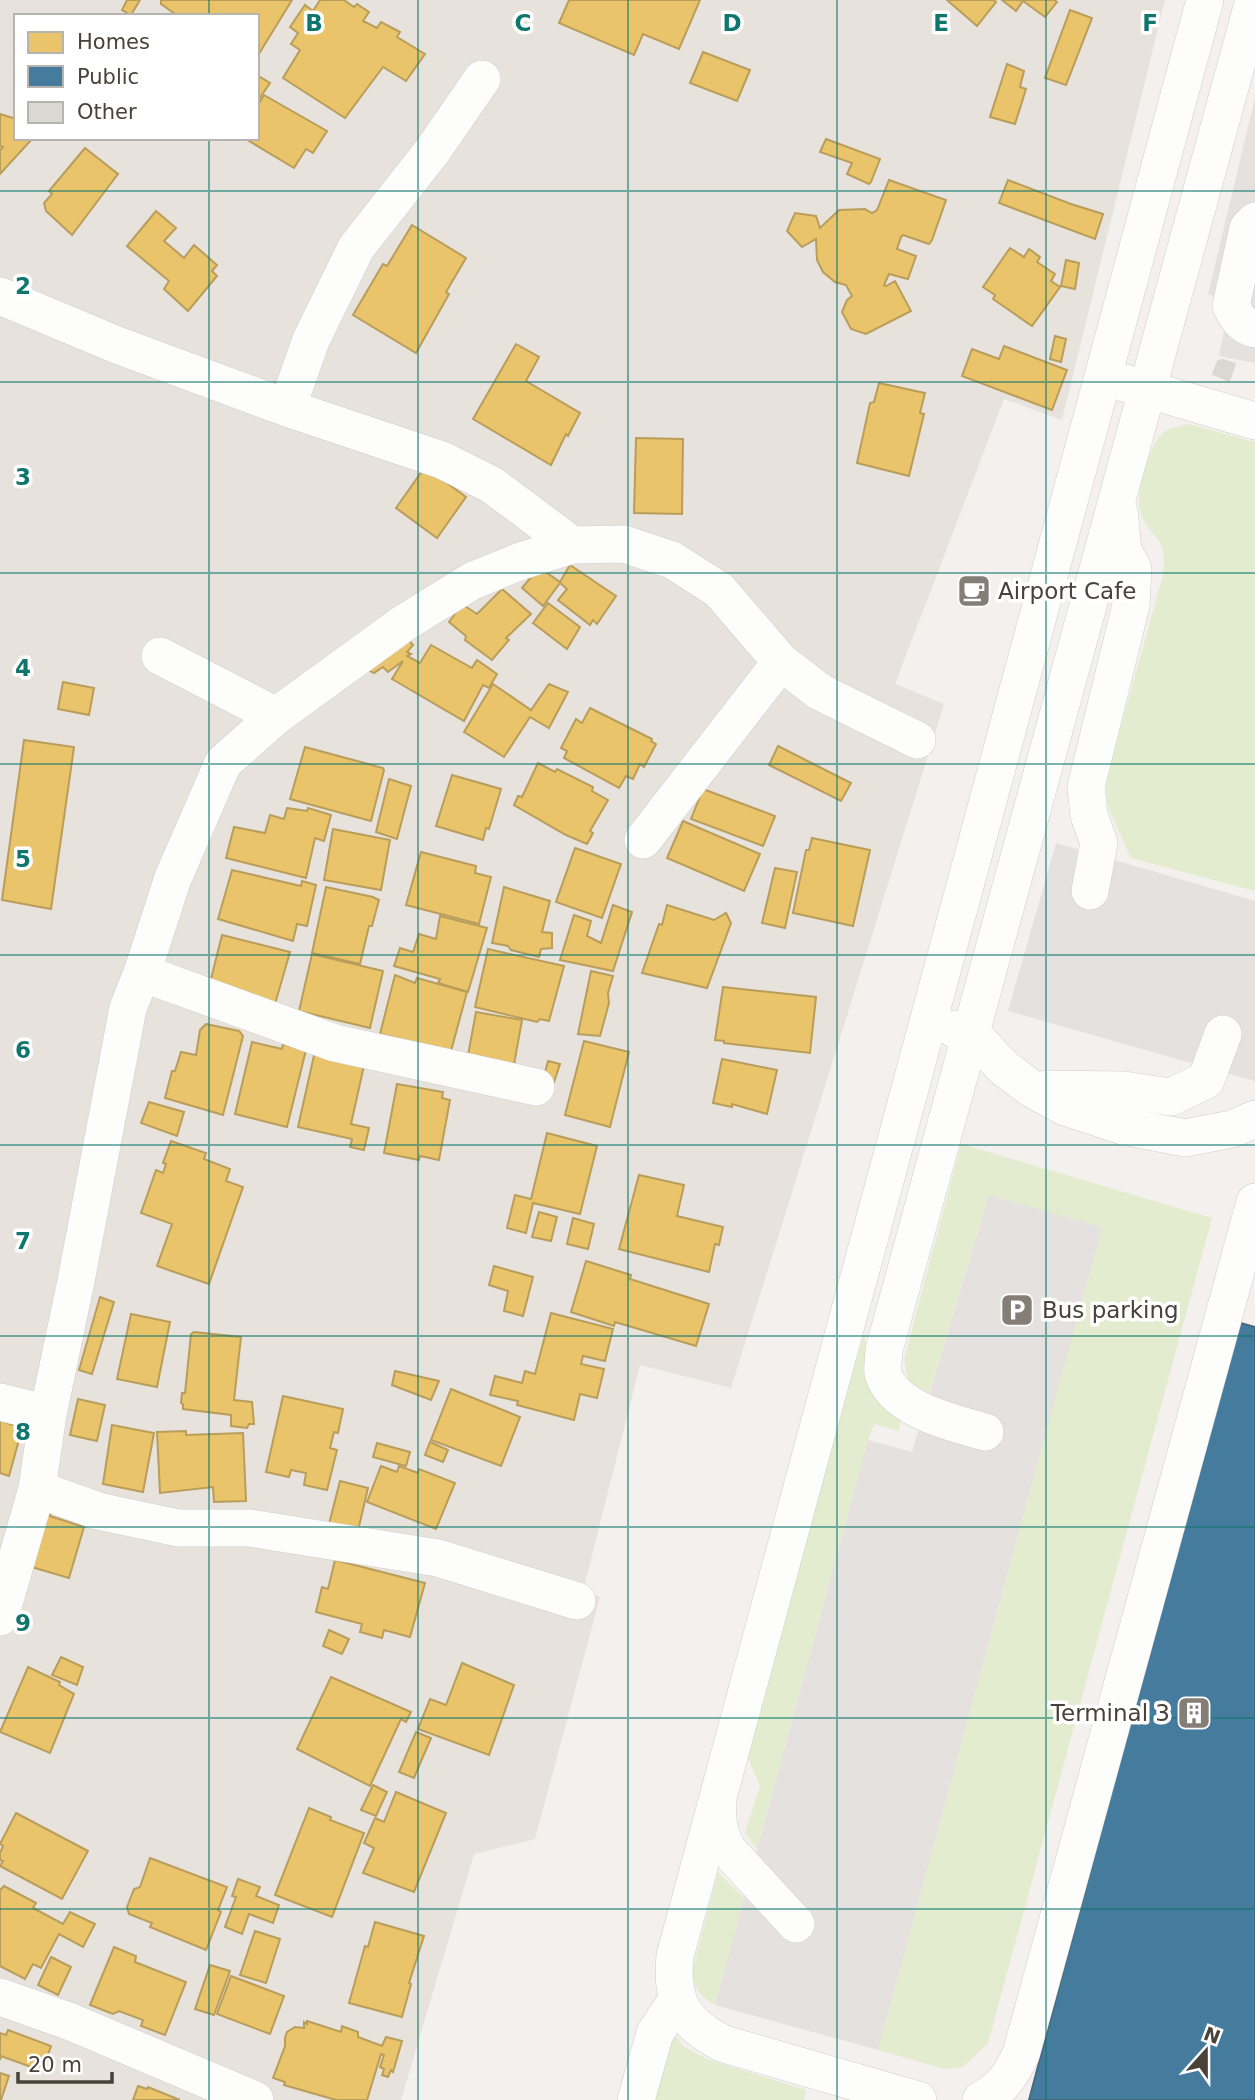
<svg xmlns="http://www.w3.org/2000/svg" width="1255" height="2100" viewBox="0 0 1255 2100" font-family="'DejaVu Sans',sans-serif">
<rect width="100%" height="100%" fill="#f3f0ed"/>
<!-- residential -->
<path fill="#e7e2db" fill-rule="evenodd" d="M0,0H1165L1062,420L1004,399L895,684L944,704L731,1388L640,1365L583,1591L600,1597L535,1839L474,1854L401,2100H0ZM16,16H257V138H16Z"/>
<!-- green -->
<g fill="#e3ecce">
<path d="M1188,424L1255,442V891L1131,858L1109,809L1105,784L1163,575C1168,531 1150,542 1140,511C1135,493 1150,439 1167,430C1173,427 1182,426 1188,424Z"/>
<path d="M961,1144L1212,1218L988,2043L963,2067L945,2069L878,2050L1032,1485L989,1195L929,1393L908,1381L904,1360Z"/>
<path d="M864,1334L873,1382L901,1413L899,1431L874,1424L868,1440L757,1849L745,1833L760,1786L745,1751Z"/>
<path d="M718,1872L744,1898L715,2005C700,1996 694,1989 692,1972Z"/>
<path d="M671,2029L684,2047L709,2060L806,2090L804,2100H649Z"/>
</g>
<!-- parking -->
<g fill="#e5e1de">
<path d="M1255,98V363L1219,356L1229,304L1208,294Z"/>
<path d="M1056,843L1255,901V1081L1008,1011Z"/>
<path d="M989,1195L1102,1227L878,2050L715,2005L868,1440L912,1452Z"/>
</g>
<!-- homes -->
<g fill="#e9c46a" stroke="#b99d5b" stroke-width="2">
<path d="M127,0H140L131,15L122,10Z"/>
<path d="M161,0H292L257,57V16H178L161,4Z"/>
<path d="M320,0H344L354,7L357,4L369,12L363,21L377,28L381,22L400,32L397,37L425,54L406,81L383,67L345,118L283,78L300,50L291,44L298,33L290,27L305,5L313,11Z"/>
<path d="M569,0H700L679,49L643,34L634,55L559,23Z"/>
<path d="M947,0H994L996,2L977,26Z"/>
<path d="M1002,0H1054L1057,2L1045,17L1023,1L1016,11Z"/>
<path d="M1070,10L1092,18L1066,85L1045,78Z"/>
<path d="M703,52L750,70L737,101L690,83Z"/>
<path d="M1007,64L1024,71L1020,87L1026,89L1015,124L990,117Z"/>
<path d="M257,75L270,83L257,102Z"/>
<path d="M264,95L327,131L313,153L306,149L294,168L244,138H257V107Z"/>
<path d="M0,114L16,119V138H33L0,174V150L3,147L0,146Z"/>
<path d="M826,139L880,159L871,182L869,184L847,174L852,163L820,152Z"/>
<path d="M85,148L118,174L72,235L46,211L44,203L52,194L49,191Z"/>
<path d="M889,180L946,200L932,240L929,244L903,235L901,237L897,249L916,256L908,279L889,274L884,285L886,286L895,281L911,311L866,334L851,329L842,312L847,300L852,296L846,285L835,282L823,272L817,260L816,239L802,247L787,231L795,213L816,216L820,228L839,210L865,209L872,213L877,210Z"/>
<path d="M1008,180L1071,204L1103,214L1095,239L999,203Z"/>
<path d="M156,211L176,228L164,241L184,258L194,245L217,265L212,271L217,276L188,311L164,289L169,281L127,246Z"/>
<path d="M412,225L466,258L446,292L449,294L416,353L353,315L383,264L387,266Z"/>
<path d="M1010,248L1024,257L1029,249L1040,257L1037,262L1055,274L1051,281L1060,287L1032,326L993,299L995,295L983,287Z"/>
<path d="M1066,260L1079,263L1075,289L1061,286Z"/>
<path d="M1055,336L1066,339L1061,362L1050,359Z"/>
<path d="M516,344L539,357L526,381L580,413L568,436L566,434L551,465L473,419Z"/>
<path d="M1004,346L1067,370L1052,410L962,376L972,349L999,359Z"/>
<path d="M879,383L925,393L920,413L924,414L909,476L857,463L870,403L874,402Z"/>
<path d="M636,438L683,439L682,514L634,513Z"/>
<path d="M425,467L466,497L437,538L396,508Z"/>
<path d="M570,565L616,596L597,624L593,620L590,625L558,600L567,589L560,583L543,606L522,588L537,570H543L560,582Z"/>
<path d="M502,589L531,614L506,638L509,640L492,660L465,640L466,636L449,622L462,604L477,614Z"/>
<path d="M548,603L580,627L567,649L533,623Z"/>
<path d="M404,634L413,645L407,652L411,654L407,656L420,663L431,645L472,668L477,660L497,674L489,688L483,685L464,721L392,679L403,661L388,672L383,667L374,673L356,663Z"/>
<path d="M63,682L94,688L89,715L58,709Z"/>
<path d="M493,684L531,710L549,684L568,692L549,728L530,717L504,757L464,732Z"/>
<path d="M590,708L652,739L651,741L656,744L644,767L640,764L633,779L626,776L619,788L564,758L567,751L561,748L576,719L582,723Z"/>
<path d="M24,740L74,747L51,909L2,900Z"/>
<path d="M778,746L851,783L841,801L769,765Z"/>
<path d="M305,747L383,768L384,770L371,821L290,799Z"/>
<path d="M538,763L555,772L557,769L593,787L592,791L608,800L590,831L593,833L587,844L566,835L514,805L518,796L522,797Z"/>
<path d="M452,775L501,789L489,829L486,828L483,840L436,826Z"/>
<path d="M389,779L411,786L397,839L376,832Z"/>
<path d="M703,789L775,816L763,846L691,819Z"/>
<path d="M287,808L307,811L308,808L331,815L324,841L315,838L306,878L226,858L234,827L265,833L270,815L284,819Z"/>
<path d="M683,821L760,854L744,891L667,858Z"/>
<path d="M333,829L390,840L381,890L324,880Z"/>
<path d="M812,838L870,850L853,926L793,913L806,850H809Z"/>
<path d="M575,848L621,864L602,918L556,902Z"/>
<path d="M421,852L476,866L475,873L491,877L479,924L406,905Z"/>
<path d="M775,868L797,872L785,928L762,923Z"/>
<path d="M232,870L301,886L302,881L316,885L307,926L297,924L293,941L218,919Z"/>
<path d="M326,887L373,897L379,900L372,926H369L360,964L312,953Z"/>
<path d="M504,887L550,901L542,932L552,933V948L541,949L539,957L511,950L508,946L492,943Z"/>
<path d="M613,905L632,912L613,971L560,960L574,915L591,921L587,936L601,943Z"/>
<path d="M667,905L714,920L726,913L731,923L707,988L642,973L659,924L662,925Z"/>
<path d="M440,916L487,928L468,992L438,983L440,979L394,966L400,948L413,952L419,934L436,939Z"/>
<path d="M222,935L290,952L275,1004L210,983Z"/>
<path d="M488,949L564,966L549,1021L540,1019L537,1022L475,1007Z"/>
<path d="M312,954L383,971L370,1028L299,1011Z"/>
<path d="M591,971L613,976L608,993L609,1003L600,1036L578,1034Z"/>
<path d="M395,975L415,983L417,978L467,992L451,1051L380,1034Z"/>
<path d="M723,987L816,997L810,1053L724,1043V1041L715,1040Z"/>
<path d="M476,1012L522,1020L513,1070L466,1066Z"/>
<path d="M206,1024L239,1031L243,1036L223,1115L165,1098L172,1071H175L181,1052L196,1055L200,1030Z"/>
<path d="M584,1041L629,1052L610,1127L565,1115Z"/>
<path d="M252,1042L282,1049L283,1044L306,1050L287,1127L235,1114Z"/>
<path d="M315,1051L365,1061L351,1124L369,1128L364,1150L350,1147L352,1139L298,1127Z"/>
<path d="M722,1059L777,1070L767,1114L732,1104V1107L713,1103Z"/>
<path d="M548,1061L560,1064L553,1085L543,1080Z"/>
<path d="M397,1084L443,1092L442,1098L450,1100L439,1160L420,1156L419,1160L384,1153Z"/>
<path d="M149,1102L184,1112L177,1136L141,1123Z"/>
<path d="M547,1133L597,1146L580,1214L533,1203L526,1233L507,1228L515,1195L531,1199Z"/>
<path d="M171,1141L206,1153L204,1159L230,1169L226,1181L243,1187L209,1284L157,1266L172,1224L141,1213L156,1170L163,1173L166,1164L163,1163Z"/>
<path d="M639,1175L684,1185L677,1216L723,1227L719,1245L715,1244L709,1272L619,1249Z"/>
<path d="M539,1212L557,1217L551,1241L532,1237Z"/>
<path d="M573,1218L594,1224L588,1249L567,1244Z"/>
<path d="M586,1261L631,1275L630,1279L709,1304L696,1346L615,1322L614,1326L571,1312Z"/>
<path d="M494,1266L533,1277L523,1316L504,1311L508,1291L489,1285Z"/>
<path d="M100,1297L114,1302L92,1374L79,1370Z"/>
<path d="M551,1313L613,1329L605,1361L583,1356L581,1364L604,1369L597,1398L580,1394L574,1420L517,1405L518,1401L490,1395L495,1376L522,1383L525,1371L535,1374Z"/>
<path d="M131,1314L170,1322L157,1387L117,1379Z"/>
<path d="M194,1332L241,1337L234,1400L252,1402L254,1424H249L247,1428L231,1426V1415L183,1409V1404L181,1403L182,1393H185L191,1334Z"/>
<path d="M395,1371L439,1381L431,1400L392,1385Z"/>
<path d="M451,1389L520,1417L501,1466L431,1440Z"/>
<path d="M283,1396L343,1409L338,1433L334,1432L330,1448L337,1450L327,1490L304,1485L306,1473L291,1470L289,1477L266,1472Z"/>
<path d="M78,1399L105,1405L97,1441L70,1435Z"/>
<path d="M0,1420L22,1429L9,1476L0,1473Z"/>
<path d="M112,1425L154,1433L143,1492L103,1484Z"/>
<path d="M186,1431V1435L243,1433L246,1501L214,1502L213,1487L160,1493L157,1432Z"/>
<path d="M430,1442L448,1450L443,1462L425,1455Z"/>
<path d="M377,1443L410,1452L406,1466L373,1457Z"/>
<path d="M381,1466L397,1472L399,1466L418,1473L419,1469L455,1483L436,1529L367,1502Z"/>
<path d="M340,1481L368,1488L357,1535L328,1528Z"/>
<path d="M55,1499L50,1516L84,1527L69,1578L25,1565Z"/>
<path d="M335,1560L425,1583L410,1637L384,1630L382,1638L360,1632L362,1624L316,1612L322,1587L328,1589Z"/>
<path d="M329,1630L349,1639L342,1654L323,1646Z"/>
<path d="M61,1657L83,1667L77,1685L52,1675Z"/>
<path d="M462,1663L514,1685L489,1755L418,1729L430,1699L446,1705Z"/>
<path d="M28,1667L60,1682L59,1685L74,1694L50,1753L0,1732Z"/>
<path d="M331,1677L411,1712L406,1722L401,1719L370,1786L297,1749Z"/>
<path d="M416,1732L431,1738L414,1778L399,1772Z"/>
<path d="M373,1785L387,1792L376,1816L361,1810Z"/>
<path d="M396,1792L446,1813L414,1892L363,1873L374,1848L364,1843L375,1818L384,1822Z"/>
<path d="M309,1808L331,1817L330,1820L364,1833L332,1917L275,1895Z"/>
<path d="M16,1813L88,1851L62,1899L0,1866L3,1861L0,1860V1853L3,1846L0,1844Z"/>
<path d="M150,1858L227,1887L218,1910L221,1912L206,1950L150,1927L152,1923L129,1914L127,1907L134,1889L140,1887Z"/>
<path d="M238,1879L260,1887L256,1896L279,1905L273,1923L249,1914L242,1934L225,1927L236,1897L232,1896Z"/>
<path d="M4,1886L36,1903L33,1908L63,1924L70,1912L95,1924L83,1947L59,1934L41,1968L33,1964L25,1979L0,1966V1890Z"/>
<path d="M375,1922L424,1936L409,1983L411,1984L402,2017L349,2003L365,1946L368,1947Z"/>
<path d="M255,1931L280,1939L266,1983L240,1975Z"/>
<path d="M114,1947L136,1956L135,1962L186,1982L165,2035L141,2026L143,2020L119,2011L113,2014L90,2005Z"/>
<path d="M51,1957L71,1967L58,1995L38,1985Z"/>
<path d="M210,1965L230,1971L214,2015L195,2009Z"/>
<path d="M231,1976L284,1996L270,2034L217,2014Z"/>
<path d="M307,2021L341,2032L342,2026L358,2032V2037L382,2046L386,2037L402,2041L393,2072L391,2070L388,2077L382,2075L384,2069L380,2067L384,2055L381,2054L367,2100H336L284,2085L285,2082L273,2078L285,2046V2038L287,2032L295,2027L304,2028V2022L307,2024Z"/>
<path d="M8,2030L51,2046L42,2071L1,2056L0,2060V2033L6,2035Z"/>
<path d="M0,2073L9,2076L1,2100H0Z"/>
<path d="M138,2086L147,2089L148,2087L180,2100H133Z"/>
</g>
<!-- public -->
<path fill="#457b9d" stroke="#466a7f" stroke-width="2" d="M1237,1322L1255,1327V2100H1029Z"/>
<!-- building -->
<path fill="#dbd8d4" stroke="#dbd7d3" stroke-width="2" d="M1223,360L1235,364L1229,381L1213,374L1218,361Z"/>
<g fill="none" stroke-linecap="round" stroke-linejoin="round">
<defs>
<g id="minor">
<path d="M1255,221L1248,228L1231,306C1237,318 1242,326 1255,329"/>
<path d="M0,296L117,345L287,408L442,460L492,485L572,545"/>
<path d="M1125,383L1255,421"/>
<path d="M287,408L311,340L356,248L433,150L482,79"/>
<path d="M160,656L276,716"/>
<path d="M643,840L781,662"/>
<path d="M1090,891L1099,843L1089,815L1086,787L1131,605L1133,569L1123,551L1119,511"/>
<path d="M142,973L335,1043L536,1087"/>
<path d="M954,1029L972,1034L1004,1068L1032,1089L1065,1107L1123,1126L1185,1138L1232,1129L1255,1119"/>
<path d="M1047,1089L1124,1090L1171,1097L1206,1080L1223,1034"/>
<path d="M0,1402L48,1414"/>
<path d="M985,1432C954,1423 893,1410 883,1373C882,1367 884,1357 884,1350L1254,0"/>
<path d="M37,1489L98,1511L178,1528H249L438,1558L577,1601"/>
<path d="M0,1617L37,1489L48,1414L76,1281L128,1008L142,973L173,878L223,763L276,716L404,623L472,581L521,561L572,545L624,544L672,560L719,590L781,662L820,692L917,740"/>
<path d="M718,1804C717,1822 719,1834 728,1850L796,1924"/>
<path d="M0,1997L71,2022L255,2100"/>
<path d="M636,2100L655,2033L677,2000"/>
<path d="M918,2100L724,2044C684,2024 670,2002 675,1956L1205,0"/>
<path d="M981,2100C1002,2089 1011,2075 1021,2054L1255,1202"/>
</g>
</defs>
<!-- minor casing -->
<use href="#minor" stroke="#d1cecb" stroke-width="38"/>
<!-- minor -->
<use href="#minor" stroke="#fdfdfc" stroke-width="37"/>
</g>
<!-- grid -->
<path fill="none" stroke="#0f766e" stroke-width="2" stroke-opacity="0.55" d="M209,0V16M418,0V2100M628,0V2100M837,0V2100M1046,0V2100M209,138V2100M0,191H1255M0,382H1255M0,573H1255M0,764H1255M0,955H1255M0,1145H1255M0,1336H1255M0,1527H1255M0,1718H1255M0,1909H1255"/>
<!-- icons -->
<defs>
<symbol id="cafe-square" viewBox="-11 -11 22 22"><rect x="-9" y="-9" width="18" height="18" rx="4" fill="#857e77" stroke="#fff"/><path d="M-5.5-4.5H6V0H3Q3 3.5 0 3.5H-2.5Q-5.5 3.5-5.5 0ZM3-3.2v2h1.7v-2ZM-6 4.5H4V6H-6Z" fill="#fff"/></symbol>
<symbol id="parking-square" viewBox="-11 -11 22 22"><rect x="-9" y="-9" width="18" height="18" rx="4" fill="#857e77" stroke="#fff"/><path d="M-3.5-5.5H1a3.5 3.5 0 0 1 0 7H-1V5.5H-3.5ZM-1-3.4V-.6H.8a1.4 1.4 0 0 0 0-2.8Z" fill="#fff"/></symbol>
<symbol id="building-square" viewBox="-11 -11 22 22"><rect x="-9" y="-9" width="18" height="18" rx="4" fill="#857e77" stroke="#fff"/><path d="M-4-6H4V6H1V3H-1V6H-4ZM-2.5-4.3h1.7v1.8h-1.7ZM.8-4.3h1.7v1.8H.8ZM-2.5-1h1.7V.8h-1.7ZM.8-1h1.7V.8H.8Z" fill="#fff"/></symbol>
</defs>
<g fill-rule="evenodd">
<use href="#cafe-square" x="955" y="572" width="38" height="38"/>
<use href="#parking-square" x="998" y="1291" width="38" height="38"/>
<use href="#building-square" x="1175" y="1694" width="38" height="38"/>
</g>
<g text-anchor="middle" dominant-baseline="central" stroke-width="7" stroke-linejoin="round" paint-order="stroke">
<!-- poi labels -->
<g font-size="23" fill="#4a4138" stroke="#fff" text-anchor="start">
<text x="998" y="591">Airport Cafe</text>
<text x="1042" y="1310">Bus parking</text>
<text x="1170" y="1713" text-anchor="end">Terminal 3</text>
</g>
</g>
<g font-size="23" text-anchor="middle" font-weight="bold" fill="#0f766e" stroke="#fff" stroke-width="7" stroke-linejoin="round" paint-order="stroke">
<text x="314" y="31">B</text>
<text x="523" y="31">C</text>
<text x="732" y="31">D</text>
<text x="941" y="31">E</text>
<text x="1150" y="31">F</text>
<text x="23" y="294">2</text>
<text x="23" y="485">3</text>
<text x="23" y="676">4</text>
<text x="23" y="867">5</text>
<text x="23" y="1058">6</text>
<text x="23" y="1249">7</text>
<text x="23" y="1440">8</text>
<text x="23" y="1631">9</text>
</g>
<!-- legend -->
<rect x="14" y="14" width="245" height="126" fill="#ffffff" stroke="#b7b3af" stroke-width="2"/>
<rect x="28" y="32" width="35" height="21" fill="#e9c46a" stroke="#b7b3af" stroke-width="2"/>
<text x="77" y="49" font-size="21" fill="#4a4138">Homes</text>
<rect x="28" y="66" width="35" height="21" fill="#457b9d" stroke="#b7b3af" stroke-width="2"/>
<text x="77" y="84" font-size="21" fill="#4a4138">Public</text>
<rect x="28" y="102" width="35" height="21" fill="#dbd8d4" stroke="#b7b3af" stroke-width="2"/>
<text x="77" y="119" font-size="21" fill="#4a4138">Other</text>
<!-- north arrow -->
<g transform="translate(1206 2051) rotate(21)" stroke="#ffffff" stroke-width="5" paint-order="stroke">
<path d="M0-5L12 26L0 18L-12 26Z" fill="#4a4138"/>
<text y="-10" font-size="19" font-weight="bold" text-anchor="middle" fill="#4a4138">N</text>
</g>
<!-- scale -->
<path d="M18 2072v10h94v-10" fill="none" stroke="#4a4138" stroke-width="3.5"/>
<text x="28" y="2072" font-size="21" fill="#4a4138" stroke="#ffffff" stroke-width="5" paint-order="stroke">20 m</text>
</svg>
